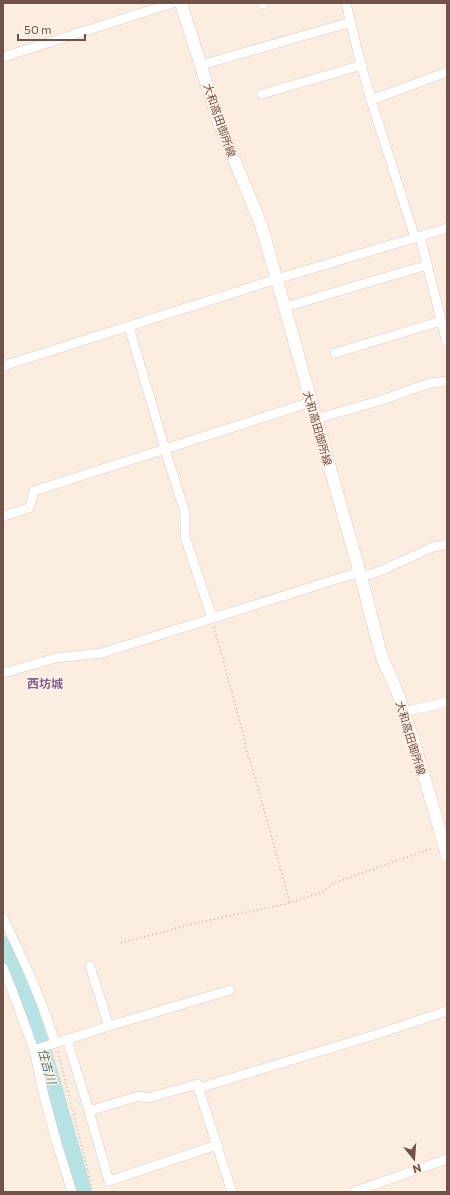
<svg xmlns="http://www.w3.org/2000/svg" width="450" height="1195" viewBox="0 0 450 1195" font-family="Commissioner,'Noto Sans JP',sans-serif">
<rect width="100%" height="100%" fill="#fbede0"/>
<g fill="none" stroke-linecap="round" stroke-linejoin="round">
<!-- river -->
<path stroke="#b5e3e4" stroke-width="16" d="M3,944L20,980L45,1055L84,1192"/>
<defs>
<g id="minor">
<path d="M263,3V4"/>
<path d="M346,3L358,53L371,100L415,238"/>
<path d="M3,57L173,3"/>
<path d="M201,65L351,22"/>
<path d="M262,94L362,65"/>
<path d="M371,100L447,72"/>
<path d="M420,237L447,343"/>
<path d="M285,307L427,265"/>
<path d="M129,327L165,449L185,513V537L212,618"/>
<path d="M335,353L441,321"/>
<path d="M3,366L277,279L447,228"/>
<path d="M315,419L382,400L430,383L447,381"/>
<path d="M3,516L29,508L34,491L311,402"/>
<path d="M361,577L380,571L433,547L447,544"/>
<path d="M3,673L56,658L102,653L359,572"/>
<path d="M404,712L447,702"/>
<path d="M3,918C23,959 42,999 55,1043"/>
<path d="M90,966L109,1026"/>
<path d="M3,968L12,990L34,1050L44,1096L57,1144L72,1192"/>
<path d="M67,1039L89,1111L109,1181L217,1145"/>
<path d="M34,1050L109,1026L230,990"/>
<path d="M199,1088L371,1036L447,1011"/>
<path d="M89,1111L139,1096L148,1098L197,1084L232,1192"/>
<path d="M353,1192L447,1159"/>
</g>
<path id="secondary" d="M181,3L220,126L258,217L265,238L361,577L381,654C386,669 394,682 399,697C417,749 432,803 447,856"/>
</defs>
<!-- minor casing -->
<use href="#minor" stroke="#e1cabf" stroke-width="10"/>
<!-- secondary casing -->
<use href="#secondary" stroke="#e6cabc" stroke-width="13"/>
<!-- path -->
<g stroke="#d4aa9c" stroke-width="1.5" stroke-dasharray="1 3" stroke-linecap="butt">
<path d="M214,627L243,733L246,749L252,767L290,903"/>
<path d="M121,943L196,923L290,903L322,892L334,883L433,848"/>
<path d="M58,1052L93,1192"/>
</g>
<!-- minor -->
<use href="#minor" stroke="#fff" stroke-width="9"/>
<!-- secondary -->
<use href="#secondary" stroke="#fff" stroke-width="12"/>
</g>
<g text-anchor="middle" dominant-baseline="central" stroke-width="3" stroke-linejoin="round" paint-order="stroke">
<!-- street labels -->
<g font-size="11" fill="#715148" stroke="#fff1e5">
<text transform="translate(220 120) rotate(71)">大和高田御所線</text>
<text transform="translate(318 428) rotate(74)">大和高田御所線</text>
<text transform="translate(411 738) rotate(73)">大和高田御所線</text>
</g>
<!-- neighbourhood labels -->
<g font-size="12" font-weight="bold" fill="#7e6395" stroke="#fff1e5">
<text x="45" y="683">西坊城</text>
</g>
<!-- water labels -->
<g font-size="12" font-style="italic" fill="#3c7577" stroke="#fff1e5">
<text transform="translate(48 1066) rotate(74)">住吉川</text>
</g>
</g>
<!-- border -->
<rect width="450" height="1195" fill="none" stroke="#715148" stroke-width="8"/>
<!-- north arrow -->
<g transform="translate(414 1159) rotate(163)" stroke="#fff1e5" stroke-width="3" paint-order="stroke">
<path d="M0-3L7 15L0 10L-7 15Z" fill="#715148"/>
<text y="-6" font-size="11" font-weight="bold" text-anchor="middle" fill="#715148">N</text>
</g>
<!-- scale -->
<path d="M18 34v6h67v-6" fill="none" stroke="#715148" stroke-width="2"/>
<text x="24" y="34" font-size="12" fill="#715148" stroke="#fff1e5" stroke-width="3" paint-order="stroke">50 m</text>
</svg>
